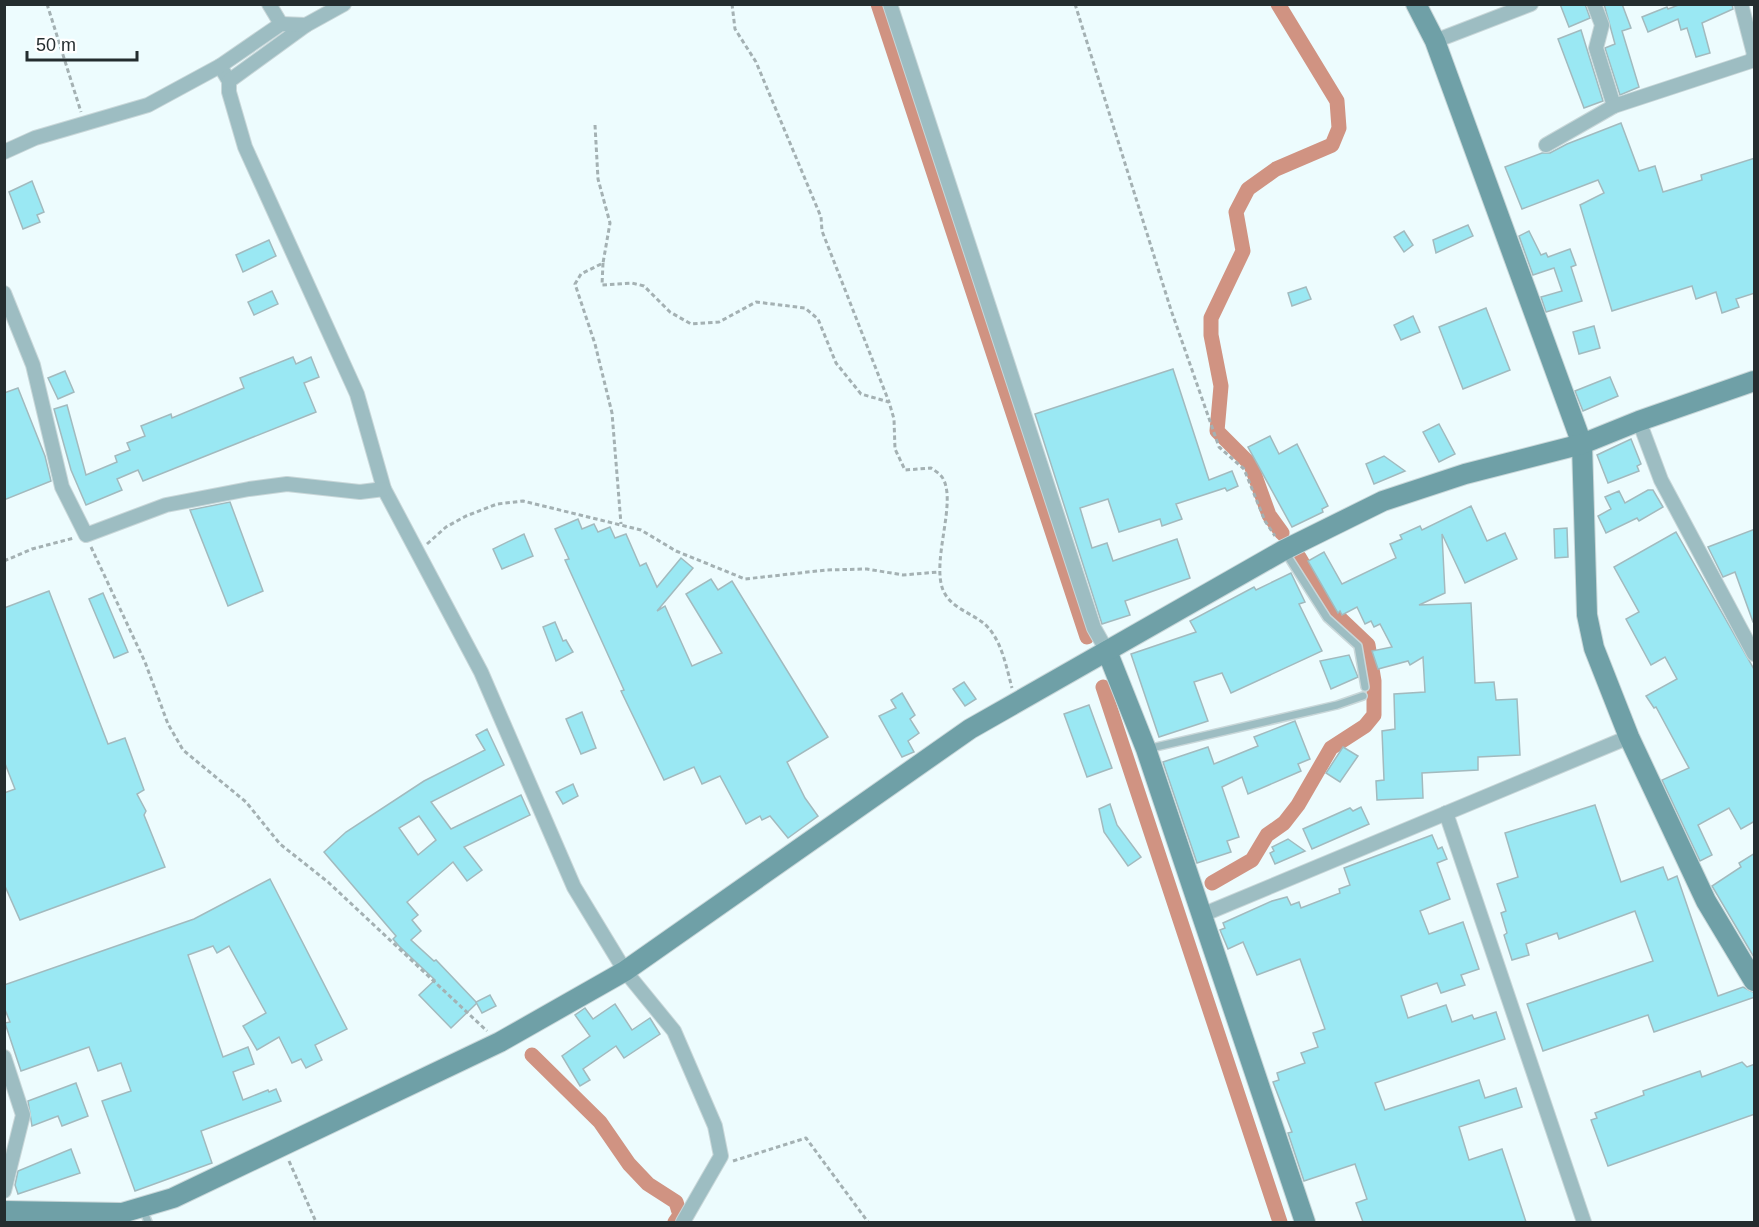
<svg xmlns="http://www.w3.org/2000/svg" width="1759" height="1227" viewBox="0 0 1759 1227" font-family="Arial,sans-serif">
<rect width="100%" height="100%" fill="#edfcfe"/>
<g fill="none" stroke-linecap="round" stroke-linejoin="round">
<!-- canal -->
<g stroke="#d09382" stroke-width="15">
<path d="M878,4L1087,637"/>
<path d="M1278,4L1337,101L1339,128L1332,145L1276,169L1248,189L1236,212L1243,251L1211,318V335L1221,386L1217,431L1251,465L1269,515L1282,533"/>
<path d="M1103,687L1280,1222"/>
<path d="M1212,883L1252,860L1267,835L1284,823L1298,805L1331,748L1365,726L1374,715V681L1368,645L1329,608L1299,557"/>
<path d="M532,1055L600,1122L629,1164L648,1184L676,1202L680,1215L675,1222"/>
</g>
</g>
<!-- building -->
<g fill="#9ae8f3" stroke="#a2babe" stroke-width="1.5" fill-rule="evenodd">
<path d="M1560,4H1585L1590,18L1569,27Z"/>
<path d="M1604,4H1622L1631,28L1622,31L1639,87L1620,95L1605,48L1615,44Z"/>
<path d="M1681,4H1732L1733,9L1702,23L1710,53L1696,57L1687,28L1681,30L1678,19L1648,32L1642,17L1667,7L1668,9Z"/>
<path d="M1581,30L1603,101L1584,108L1558,39Z"/>
<path d="M1621,123L1639,171L1655,166L1663,192L1702,180L1701,175L1755,158V293L1736,299L1739,307L1722,313L1716,292L1696,299L1692,286L1612,311L1580,205L1604,193L1598,180L1522,209L1505,167L1542,153H1550L1567,144Z"/>
<path d="M32,181L44,212L37,215L40,222L23,229L9,192Z"/>
<path d="M1468,225L1473,236L1436,253L1433,240Z"/>
<path d="M1404,231L1413,245L1404,252L1394,237Z"/>
<path d="M1529,231L1541,255L1546,253L1548,257L1570,249L1576,265L1571,267L1582,301L1546,312L1541,297L1562,291L1554,268L1533,275L1519,236Z"/>
<path d="M269,240L276,256L243,272L236,255Z"/>
<path d="M1306,287L1311,299L1292,306L1288,293Z"/>
<path d="M272,291L278,304L254,315L248,302Z"/>
<path d="M1486,308L1510,370L1463,389L1439,327Z"/>
<path d="M1413,316L1420,332L1401,340L1394,325Z"/>
<path d="M1594,326L1600,348L1579,354L1573,332Z"/>
<path d="M293,357L296,364L311,357L319,377L304,383L316,412L143,481L138,470L117,479L122,490L86,505L71,470L54,409L67,405L86,475L117,462L115,456L130,450L127,443L145,436L141,426L171,414L172,418L244,388L240,378Z"/>
<path d="M1173,369L1209,480L1232,471L1238,486L1227,491L1225,488L1176,504L1182,519L1162,526L1160,519L1119,532L1108,499L1080,508L1092,548L1107,543L1113,561L1177,539L1190,578L1125,601L1130,615L1102,624L1035,414Z"/>
<path d="M65,371L74,392L58,399L48,378Z"/>
<path d="M1610,377L1618,396L1583,411L1575,391Z"/>
<path d="M18,388L45,456L51,481L4,500V393Z"/>
<path d="M1439,424L1455,454L1439,462L1423,432Z"/>
<path d="M1270,436L1279,454L1297,444L1328,506L1322,509L1323,512L1292,527L1248,447Z"/>
<path d="M1631,439L1641,464L1637,466L1639,471L1608,483L1597,455Z"/>
<path d="M1384,456L1405,471L1374,484L1366,464Z"/>
<path d="M1648,490H1653L1663,507L1639,521L1637,518L1606,533L1598,516L1611,509L1605,497L1619,491L1625,503Z"/>
<path d="M230,502L263,591L228,606L190,510Z"/>
<path d="M1471,506L1487,541L1505,533L1517,559L1465,583L1442,534L1445,593L1419,605L1471,603L1475,683L1494,682L1496,700L1517,699L1520,755L1478,757V770L1422,773L1423,798L1377,800L1376,781L1384,780L1382,731L1395,729L1394,694L1425,692L1423,657L1410,665L1408,661L1378,669L1372,651L1392,647L1380,624L1374,627L1371,621L1365,624L1357,607L1342,615L1340,611L1338,613L1308,561L1324,552L1342,584L1396,558L1390,544L1402,539L1400,535L1420,526L1422,530Z"/>
<path d="M578,519L582,529L594,524L598,532L610,527L615,538L626,534L640,566L646,563L657,587L681,558L693,568L657,611L665,606L692,666L722,653L686,594L711,579L718,590L732,581L828,737L787,762L805,798L818,816L788,838L770,816L762,820L760,816L746,824L720,776L702,784L694,767L664,780L621,691L624,690L565,560L569,559L555,529Z"/>
<path d="M1567,528L1568,557L1555,558L1554,529Z"/>
<path d="M1755,529V622H1753L1735,572L1723,577L1708,547Z"/>
<path d="M1676,532L1755,671V821L1741,829L1729,808L1698,825L1712,855L1700,861L1662,780L1689,768L1656,707L1654,708L1646,696L1677,679L1665,657L1651,665L1626,619L1639,612L1614,567Z"/>
<path d="M524,534L533,556L502,569L493,549Z"/>
<path d="M1291,573L1305,602L1299,604L1322,651L1231,693L1222,673L1194,682L1208,721L1159,737L1131,654L1196,632L1190,621L1254,587L1256,590Z"/>
<path d="M49,591L108,744L125,738L144,790L137,794L146,811L144,815L165,867L20,920L4,884V793L15,789L4,761V608Z"/>
<path d="M103,593L128,652L114,658L89,599Z"/>
<path d="M555,622L563,641L566,640L573,652L556,661L543,627Z"/>
<path d="M1349,655L1358,677L1331,689L1320,661Z"/>
<path d="M964,682L976,699L965,706L953,689Z"/>
<path d="M902,693L915,715L910,719L919,733L908,741L914,752L902,757L879,716L896,708L891,700Z"/>
<path d="M1089,705L1112,768L1087,777L1064,714Z"/>
<path d="M582,712L596,748L581,754L566,719Z"/>
<path d="M1295,721L1310,759L1298,764L1301,771L1248,794L1242,777L1222,787L1239,837L1227,841L1231,852L1197,863L1163,762L1208,747L1214,764L1258,746L1254,737Z"/>
<path d="M487,729L504,765L431,802L451,829L521,795L530,815L464,847L482,870L467,881L453,862L407,902L418,915L412,920L421,931L411,940L434,961L436,960L477,1003L451,1028L419,995L435,980L399,946L393,939L396,936L324,852L346,832L424,781L485,750L476,735ZM419,816L436,840L418,855L399,828Z"/>
<path d="M1343,747L1358,756L1340,782L1326,773Z"/>
<path d="M573,784L578,796L563,804L556,792Z"/>
<path d="M1110,804L1117,825L1141,857L1128,866L1104,832L1099,809Z"/>
<path d="M1595,805L1621,882L1663,867L1668,880L1677,876L1718,996L1743,987L1755,993V997L1654,1032L1648,1015L1543,1051L1527,1004L1653,961L1635,911L1559,939L1557,933L1526,944L1529,955L1512,960L1504,935L1507,933L1501,913L1506,911L1497,884L1518,877L1505,833Z"/>
<path d="M1361,807L1369,824L1312,849L1303,829L1350,808L1353,811Z"/>
<path d="M1432,835L1438,849L1442,847L1447,859L1437,863L1450,899L1420,911L1429,934L1463,922L1479,969L1461,975L1465,985L1441,993L1437,983L1401,996L1408,1018L1446,1005L1452,1022L1472,1015L1474,1019L1496,1012L1505,1039L1375,1083L1385,1110L1479,1080L1485,1098L1516,1088L1522,1107L1459,1127L1469,1160L1502,1149L1526,1222H1363L1356,1203L1367,1199L1355,1164L1304,1181L1288,1133L1292,1132L1273,1082L1279,1080L1277,1073L1305,1063L1301,1053L1318,1047L1313,1033L1325,1029L1300,959L1257,975L1243,942L1228,949L1220,930L1225,928L1223,923L1272,901L1287,897L1291,905L1299,902L1301,908L1340,893L1339,889L1350,885L1344,868Z"/>
<path d="M1288,839L1305,851L1275,864L1270,853L1274,851L1272,847Z"/>
<path d="M1755,853V959L1712,886L1741,867L1739,863Z"/>
<path d="M270,879L347,1029L315,1045L322,1060L306,1068L301,1059L292,1063L279,1037L257,1050L243,1026L266,1013L229,946L217,953L213,946L188,955L223,1057L248,1047L254,1064L233,1072L243,1100L268,1090L269,1092L276,1089L281,1101L201,1131L212,1163L135,1191L102,1101L131,1091L121,1063L98,1071L89,1047L21,1071L5,1023L10,1022L4,1007V985L194,919Z"/>
<path d="M490,995L496,1006L482,1013L476,1002Z"/>
<path d="M615,1004L632,1030L650,1018L660,1034L624,1058L616,1046L583,1069L590,1080L580,1086L562,1056L590,1036L575,1015L585,1008L593,1019Z"/>
<path d="M1742,1062L1747,1067L1755,1064V1114L1608,1166L1591,1120L1597,1118L1595,1113L1644,1095L1643,1091L1700,1071L1702,1077Z"/>
<path d="M76,1083L88,1116L62,1126L58,1116L32,1126L28,1101Z"/>
<path d="M71,1149L80,1173L18,1194L15,1185L18,1171Z"/>
</g>
<g fill="none" stroke-linecap="round" stroke-linejoin="round">
<defs>
<g id="lane">
<path d="M1285,552L1327,618L1358,646L1365,687"/>
<path d="M1147,749L1337,705L1363,696"/>
<path d="M143,1209L148,1222"/>
</g>
<g id="street">
<path d="M269,4L281,24"/>
<path d="M890,4L1094,628L1107,651"/>
<path d="M1594,4L1602,25L1596,48L1614,106"/>
<path d="M1741,4L1754,54"/>
<path d="M1435,41L1531,4"/>
<path d="M220,66L229,81V92L245,147L357,394L384,489L481,672L574,887L625,971L674,1031L715,1126L721,1156L683,1222"/>
<path d="M229,81L306,25"/>
<path d="M1546,145L1614,106L1751,61L1754,55"/>
<path d="M4,152L35,138L148,105L220,66L281,24L306,25L344,4"/>
<path d="M4,293L33,365L62,487L86,535L166,505L249,489L287,484L360,492L384,489"/>
<path d="M1639,421L1661,480L1754,654"/>
<path d="M1446,813L1584,1222"/>
<path d="M1202,915L1629,737"/>
<path d="M4,1057L23,1115L4,1191"/>
</g>
<g id="secondary">
<path d="M1416,4L1435,41L1582,444L1587,615L1594,648L1629,737L1706,901L1754,981"/>
<path d="M1107,651L1146,749L1305,1222"/>
<path d="M4,1211L122,1213L173,1198L500,1042L625,971L970,729L1284,550L1383,501L1465,474L1582,444L1639,421L1754,381"/>
</g>
</defs>
<!-- lane casing -->
<use href="#lane" stroke="#c9d7d9" stroke-width="10"/>
<!-- street casing -->
<use href="#street" stroke="#c9d7d9" stroke-width="16"/>
<!-- secondary casing -->
<use href="#secondary" stroke="#c9d7d9" stroke-width="22"/>
<!-- path -->
<g stroke="#a4b1b3" stroke-width="3" stroke-dasharray="4.5 3" stroke-linecap="butt">
<path d="M47,4L81,112"/>
<path d="M732,4L735,29L756,62L821,217L822,231L889,402"/>
<path d="M1075,4L1171,310L1219,447L1244,469L1265,521L1275,536"/>
<path d="M595,125L598,179L610,223L603,263L581,274L575,284L595,344L612,413L621,524"/>
<path d="M603,263L602,285L632,283L644,286L670,312L691,324L719,322L756,302L805,308L818,319L836,363L861,394L889,402L894,419L895,449L905,470L931,468C934,470 939,473 942,477C958,500 931,560 943,590C950,607 969,612 982,622C1001,636 1006,666 1012,688"/>
<path d="M427,544L446,527L466,516L497,504L523,501L641,530L676,551L745,579L826,570L867,569L903,575L939,572"/>
<path d="M91,547L145,662L168,724L183,750L246,802L280,844L328,882L487,1031"/>
<path d="M4,561L32,549L74,538"/>
<path d="M289,1161L316,1222"/>
<path d="M733,1161L806,1138L868,1222"/>
</g>
<!-- lane -->
<use href="#lane" stroke="#9dbdc2" stroke-width="7"/>
<!-- street -->
<use href="#street" stroke="#9dbdc2" stroke-width="14"/>
<!-- secondary -->
<use href="#secondary" stroke="#6fa0a7" stroke-width="20"/>
</g>
<!-- border -->
<rect width="1759" height="1227" fill="none" stroke="#242d2f" stroke-width="12"/>
<!-- scale -->
<path d="M27 51v9h110v-9" fill="none" stroke="#242d2f" stroke-width="3"/>
<text x="36" y="51" font-size="18" fill="#242d2f" stroke="#ffffff" stroke-width="4.5" paint-order="stroke">50 m</text>
</svg>
